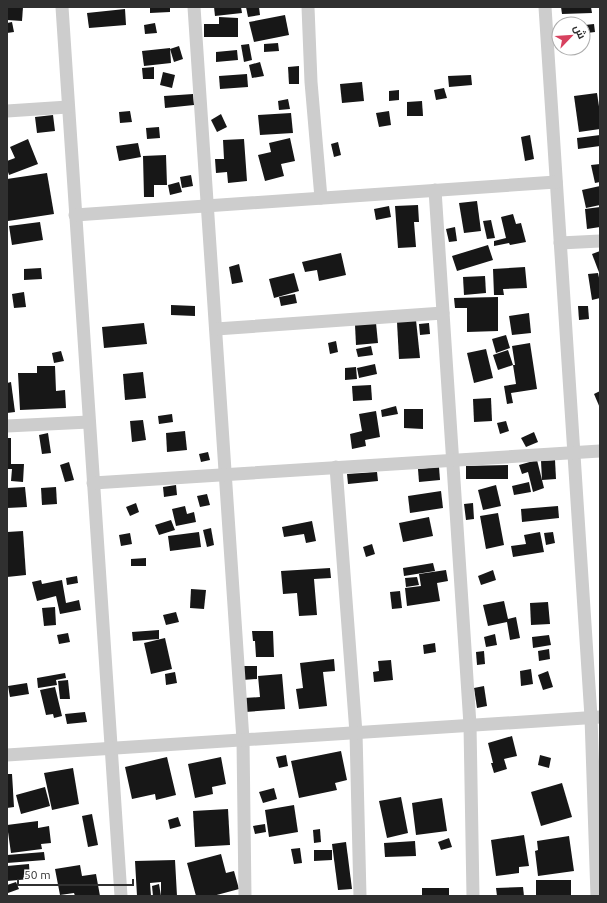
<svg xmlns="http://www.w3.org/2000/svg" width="607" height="903" viewBox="0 0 607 903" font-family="Ubuntu,Cairo,sans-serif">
<rect width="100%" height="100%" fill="#fff"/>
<!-- building -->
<g fill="#171717">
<path d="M7,7H23L22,21L7,20Z"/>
<path d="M150,7H170V12L150,13Z"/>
<path d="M214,7H241L242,13L215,16Z"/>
<path d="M246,7H259L260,15L248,17Z"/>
<path d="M561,7H591L592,13L562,14Z"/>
<path d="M125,9L126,25L89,28L87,13Z"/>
<path d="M285,15L289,35L254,42L249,22Z"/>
<path d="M219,17L238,18V37H204V24H219Z"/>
<path d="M12,22L14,32L7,33V23Z"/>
<path d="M155,23L157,33L145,34L144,25Z"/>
<path d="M594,24L595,32L587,33L585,25Z"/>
<path d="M278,43L279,51L264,52V44Z"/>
<path d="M249,44L252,60L244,62L241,45Z"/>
<path d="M179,46L183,59L174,62L170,49Z"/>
<path d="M170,48L171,63L144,66L142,51Z"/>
<path d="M237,50L238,60L216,62V52Z"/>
<path d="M260,62L264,76L252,78L249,65Z"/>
<path d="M299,66V84H289L288,67Z"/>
<path d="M154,67V79H143L142,68Z"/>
<path d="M163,72L175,75L172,88L160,85Z"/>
<path d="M247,74L248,87L220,89L219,76Z"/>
<path d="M471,75L472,85L449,87L448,76Z"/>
<path d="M362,82L364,101L342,103L340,84Z"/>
<path d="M444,88L447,98L436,100L434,90Z"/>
<path d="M399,90V100L389,101V91Z"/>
<path d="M597,93L600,113V129L579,132L574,96Z"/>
<path d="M193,94L194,105L165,108L164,96Z"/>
<path d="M288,99L290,109L279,110L278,101Z"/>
<path d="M422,101L423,116H407V102Z"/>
<path d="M130,111L132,122L120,123L119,112Z"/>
<path d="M389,111L391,125L379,127L376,113Z"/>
<path d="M291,113L293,133L260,135L258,115Z"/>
<path d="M221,114L227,127L217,132L211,120Z"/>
<path d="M53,115L55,131L37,133L35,117Z"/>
<path d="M159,127L160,138L147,139L146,128Z"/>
<path d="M530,135L534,159L525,161L521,137Z"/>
<path d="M600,135V146L578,149L577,138Z"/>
<path d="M290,138L295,161L281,164L284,176L265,181L258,155L271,152L269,143Z"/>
<path d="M28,139L38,164L9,175L7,169V161L15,158L10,147Z"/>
<path d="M244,139L247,181L228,183L227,172L216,173L215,159H224L223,140Z"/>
<path d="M338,142L341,155L334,157L331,144Z"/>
<path d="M138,143L141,157L119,161L116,146Z"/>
<path d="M166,155L167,185H154V197H144L143,156Z"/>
<path d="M600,164V182L595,183L591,165Z"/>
<path d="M47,173L54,214L8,221L7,179Z"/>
<path d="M191,175L193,186L182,188L180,177Z"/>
<path d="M179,182L182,192L170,195L168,185Z"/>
<path d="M600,186V205L586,208L582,190Z"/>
<path d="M477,201L481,231L464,233L459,203Z"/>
<path d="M418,205L419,222H414L416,247L398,248L395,206Z"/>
<path d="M389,206L391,217L376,220L374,209Z"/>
<path d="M600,207V227L587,229L585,209Z"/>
<path d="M513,214L516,224L521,223L526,242L510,245L509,243L494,246V241L506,238L501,217Z"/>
<path d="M491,220L495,238L487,239L483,221Z"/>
<path d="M40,222L43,240L12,245L9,226Z"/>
<path d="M455,227L457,241L449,242L446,229Z"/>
<path d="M488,245L493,260L457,271L452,256Z"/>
<path d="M600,251V275L592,254Z"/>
<path d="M341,253L346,275L319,281L317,270L305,272L302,262Z"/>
<path d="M239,264L243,282L232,284L229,267Z"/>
<path d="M525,267L527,288L503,289L504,295H494L493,269Z"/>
<path d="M41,268L42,279L24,280V269Z"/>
<path d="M294,273L299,291L274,298L269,279Z"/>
<path d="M598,273L600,282V298L592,300L588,274Z"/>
<path d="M485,276L486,293L464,295L463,277Z"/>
<path d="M24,292L26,307L14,308L12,294Z"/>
<path d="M295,294L297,303L281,306L279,297Z"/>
<path d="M498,297V331L467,332V308H455L454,298Z"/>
<path d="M171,305L195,306V316L171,315Z"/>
<path d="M578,306H588L589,319L579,320Z"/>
<path d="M529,313L531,333L512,335L509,316Z"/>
<path d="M416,320L420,358L399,359L397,322Z"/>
<path d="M144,323L147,344L104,348L102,327Z"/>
<path d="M376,323L378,343L356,345L355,325Z"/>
<path d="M429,323L430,334L420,335L419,324Z"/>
<path d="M506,335L510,348L496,353L492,339Z"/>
<path d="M336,341L338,352L330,354L328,343Z"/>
<path d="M530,343L537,389L511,393L513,403L507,404L504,386L516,384L513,365H515L512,346Z"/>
<path d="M371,346L373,355L358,357L356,349Z"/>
<path d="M486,349L493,378L474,383L467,353Z"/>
<path d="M508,350L513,365L498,370L493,355Z"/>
<path d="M61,351L64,361L54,363L52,353Z"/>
<path d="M375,364L377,374L359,378L357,368Z"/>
<path d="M37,366H55L56,391L65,390L66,408L20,410L18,373H37Z"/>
<path d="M356,367L357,379L345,380V368Z"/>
<path d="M143,372L146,398L125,400L123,374Z"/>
<path d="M11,382L15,412L7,413V383Z"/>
<path d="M371,385L372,400L353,401L352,386Z"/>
<path d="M600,391V408L594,394Z"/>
<path d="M491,398L492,421L474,422L473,399Z"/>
<path d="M396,406L398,414L382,417L381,410Z"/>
<path d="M404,409H423V429L404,428Z"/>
<path d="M376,411L380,437L365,440L366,446L352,449L350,434L362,431L359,414Z"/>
<path d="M172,414L173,422L159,424L158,416Z"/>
<path d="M143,420L146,440L132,442L130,421Z"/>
<path d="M506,421L509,431L500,434L497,423Z"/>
<path d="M185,431L187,450L167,452L166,433Z"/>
<path d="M534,432L538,442L526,447L521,438Z"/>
<path d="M48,433L51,453L42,454L39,435Z"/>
<path d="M7,438H11V464H24L23,482L11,481L12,469H7Z"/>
<path d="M208,452L210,460L201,462L199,454Z"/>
<path d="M537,460L544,488L533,492L528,472L522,474L519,465Z"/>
<path d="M555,460L556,479L542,480L541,461Z"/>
<path d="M69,462L74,480L65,482L60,465Z"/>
<path d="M508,465V479H466V466Z"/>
<path d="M439,467L440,480L419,482L418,469Z"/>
<path d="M377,472L378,481L348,484L347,474Z"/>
<path d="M529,482L531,492L514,495L512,486Z"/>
<path d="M176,485L177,495L164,497L163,487Z"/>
<path d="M496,485L501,506L483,510L478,490Z"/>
<path d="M25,487L27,507L7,508V488Z"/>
<path d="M56,487L57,504L42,505L41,488Z"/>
<path d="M441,491L443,508L410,513L408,496Z"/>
<path d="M207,494L210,505L200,507L197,496Z"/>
<path d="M136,503L139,512L130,516L126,507Z"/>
<path d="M473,503L474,519L466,520L464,504Z"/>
<path d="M185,506L187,514L194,512L196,522L176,526L172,509Z"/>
<path d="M558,506L559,518L522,522L521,509Z"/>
<path d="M498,513L504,545L486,549L480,516Z"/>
<path d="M429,517L433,536L403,542L399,523Z"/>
<path d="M171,520L175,530L159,535L155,525Z"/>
<path d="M312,521L316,541L306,543L304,534L284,537L282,527Z"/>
<path d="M211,528L214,545L207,547L203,530Z"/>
<path d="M23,531L26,575L7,577V532Z"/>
<path d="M199,532L201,547L170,551L168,536Z"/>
<path d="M540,532L544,552L513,557L511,546L526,544L524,535Z"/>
<path d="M553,532L555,543L546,545L544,533Z"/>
<path d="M130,533L132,544L121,546L119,535Z"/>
<path d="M372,544L375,554L366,557L363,547Z"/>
<path d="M146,558V566H131V559Z"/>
<path d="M433,563L435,571L404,576L403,568Z"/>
<path d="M330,568L331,578L314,579L317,615L299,616L297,593L283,594L281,571Z"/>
<path d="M446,570L448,581L437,583L440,601L407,606L405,588L421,586L419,574Z"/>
<path d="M493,570L496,580L481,585L478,576Z"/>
<path d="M77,576L78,583L67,585L66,578Z"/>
<path d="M417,577L419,585L406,587L405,578Z"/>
<path d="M41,580L42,584L62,580L66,603L79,600L81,610L60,614L56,596L37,601L32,582Z"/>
<path d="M191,589L206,590L204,609L190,608Z"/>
<path d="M400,591L402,608L392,609L390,592Z"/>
<path d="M504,601L508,619L516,617L520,638L510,640L507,622L488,626L483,605Z"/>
<path d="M548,602L550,624L531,625L530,603Z"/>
<path d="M55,607L56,625L44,626L42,608Z"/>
<path d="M176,612L179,622L166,625L163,615Z"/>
<path d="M159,630V639L133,641L132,632Z"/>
<path d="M252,631H273L274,657H256L255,641H253Z"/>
<path d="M68,633L70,642L59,644L57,635Z"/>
<path d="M495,634L497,645L486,647L484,637Z"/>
<path d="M549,635L551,645L533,648L532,637Z"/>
<path d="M165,638L172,669L151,674L144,643Z"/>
<path d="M435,643L436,652L424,654L423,645Z"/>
<path d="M549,649L550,659L539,661L538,651Z"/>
<path d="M484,651L485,664L477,665L476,652Z"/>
<path d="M334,659L335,671L323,672L327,706L299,709L296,689L303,688L300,663Z"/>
<path d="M391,660L393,680L374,682L373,672L379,671L378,661Z"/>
<path d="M242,666H257V679L242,680Z"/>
<path d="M531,669L533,684L521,686L520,671Z"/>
<path d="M548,671L553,687L543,690L538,675Z"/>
<path d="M175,672L177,683L166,685L165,674Z"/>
<path d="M65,673L66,678L56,680L57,685L38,688L37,678Z"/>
<path d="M282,674L285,709L245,712L244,698L260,697L258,676Z"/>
<path d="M68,680L70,699H60L58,681Z"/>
<path d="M27,683L29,694L10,697L8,686Z"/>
<path d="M484,686L487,706L477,708L474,688Z"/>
<path d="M55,687L62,716L54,718L53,714L46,715L40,690Z"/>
<path d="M85,712L87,722L67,724L65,714Z"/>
<path d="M512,736L517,756L504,759L507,769L494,773L491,763H493L488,743Z"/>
<path d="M341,751L347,780L335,783L337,790L299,798L291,761Z"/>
<path d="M286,755L288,766L279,768L276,757Z"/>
<path d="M540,755L551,758L549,768L538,765Z"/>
<path d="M167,757L176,795L156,800L155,794L132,799L125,767Z"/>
<path d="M221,757L226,784L212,787L213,794L195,798L188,764Z"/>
<path d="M73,768L79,804L52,810L44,773Z"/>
<path d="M7,774H12L14,807L7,808Z"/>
<path d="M562,783L572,817L541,826L531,792Z"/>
<path d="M45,787L50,806L21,814L16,795Z"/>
<path d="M274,788L277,799L263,803L259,792Z"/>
<path d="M401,797L408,833L387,838L379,801Z"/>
<path d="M442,798L447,831L416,835L412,803Z"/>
<path d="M294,805L298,832L269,837L265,810Z"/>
<path d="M228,809L230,845L195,847L193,811Z"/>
<path d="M92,814L98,845L88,847L82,816Z"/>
<path d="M178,817L181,826L170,829L168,820Z"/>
<path d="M38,821V828L49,826L51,843L41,844L42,849L11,853L7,825Z"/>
<path d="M265,824L266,832L255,834L253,826Z"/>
<path d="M320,829L321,842L314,843L313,830Z"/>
<path d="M524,835L529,866L519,867V873L496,876L491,840Z"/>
<path d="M569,836L574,871L538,876L535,851L538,850L537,841Z"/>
<path d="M449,838L452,847L441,850L438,842Z"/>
<path d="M415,841L416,856L385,857L384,843Z"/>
<path d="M346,842L352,889L338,890L332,844Z"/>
<path d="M300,848L302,863L294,864L291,849Z"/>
<path d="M314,850H332V860L314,861Z"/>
<path d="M44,852L45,860L7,863V855Z"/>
<path d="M221,854L226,873L234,871L239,889L213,896H196L187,863Z"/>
<path d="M175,860L177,896H161V882L150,883L151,896H137L135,861Z"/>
<path d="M29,864L30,879L7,881V866Z"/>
<path d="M80,865L82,876L96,874L100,896H75L74,893L60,895L55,869Z"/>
<rect x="536" y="880" width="35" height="16"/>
<path d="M16,882L19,889L8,893L7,885Z"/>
<path d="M159,884L161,896H153L152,886Z"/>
<path d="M523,887L524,896H497L496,888Z"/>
<rect x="422" y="888" width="27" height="8"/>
</g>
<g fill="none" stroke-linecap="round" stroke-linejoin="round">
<!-- minor -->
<g stroke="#cdcdcd" stroke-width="13">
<path d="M62,7L121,896"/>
<path d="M194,7L243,740L245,896"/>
<path d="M308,7L311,82L321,198"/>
<path d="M545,7L591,717L597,896"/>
<path d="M7,111L68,107"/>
<path d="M435,190L470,725L473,896"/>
<path d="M75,215L556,182"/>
<path d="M560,243L600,241"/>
<path d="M216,329L443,313"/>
<path d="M7,426L89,422"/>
<path d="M336,467L356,733L360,896"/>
<path d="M93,483L600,451"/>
<path d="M7,755L600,717"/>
</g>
</g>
<!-- border -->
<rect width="607" height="903" fill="none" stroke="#303030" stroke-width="16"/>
<!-- north arrow -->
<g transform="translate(571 36) rotate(65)"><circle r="19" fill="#ffffff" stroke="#acacac"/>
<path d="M0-3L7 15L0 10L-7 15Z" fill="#d7415f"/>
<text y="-6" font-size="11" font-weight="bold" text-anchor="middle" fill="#303030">ش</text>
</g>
<!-- scale -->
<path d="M18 879v6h115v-6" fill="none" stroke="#303030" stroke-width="2"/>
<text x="24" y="879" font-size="12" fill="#303030" stroke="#ffffff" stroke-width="3" paint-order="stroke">50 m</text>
</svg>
